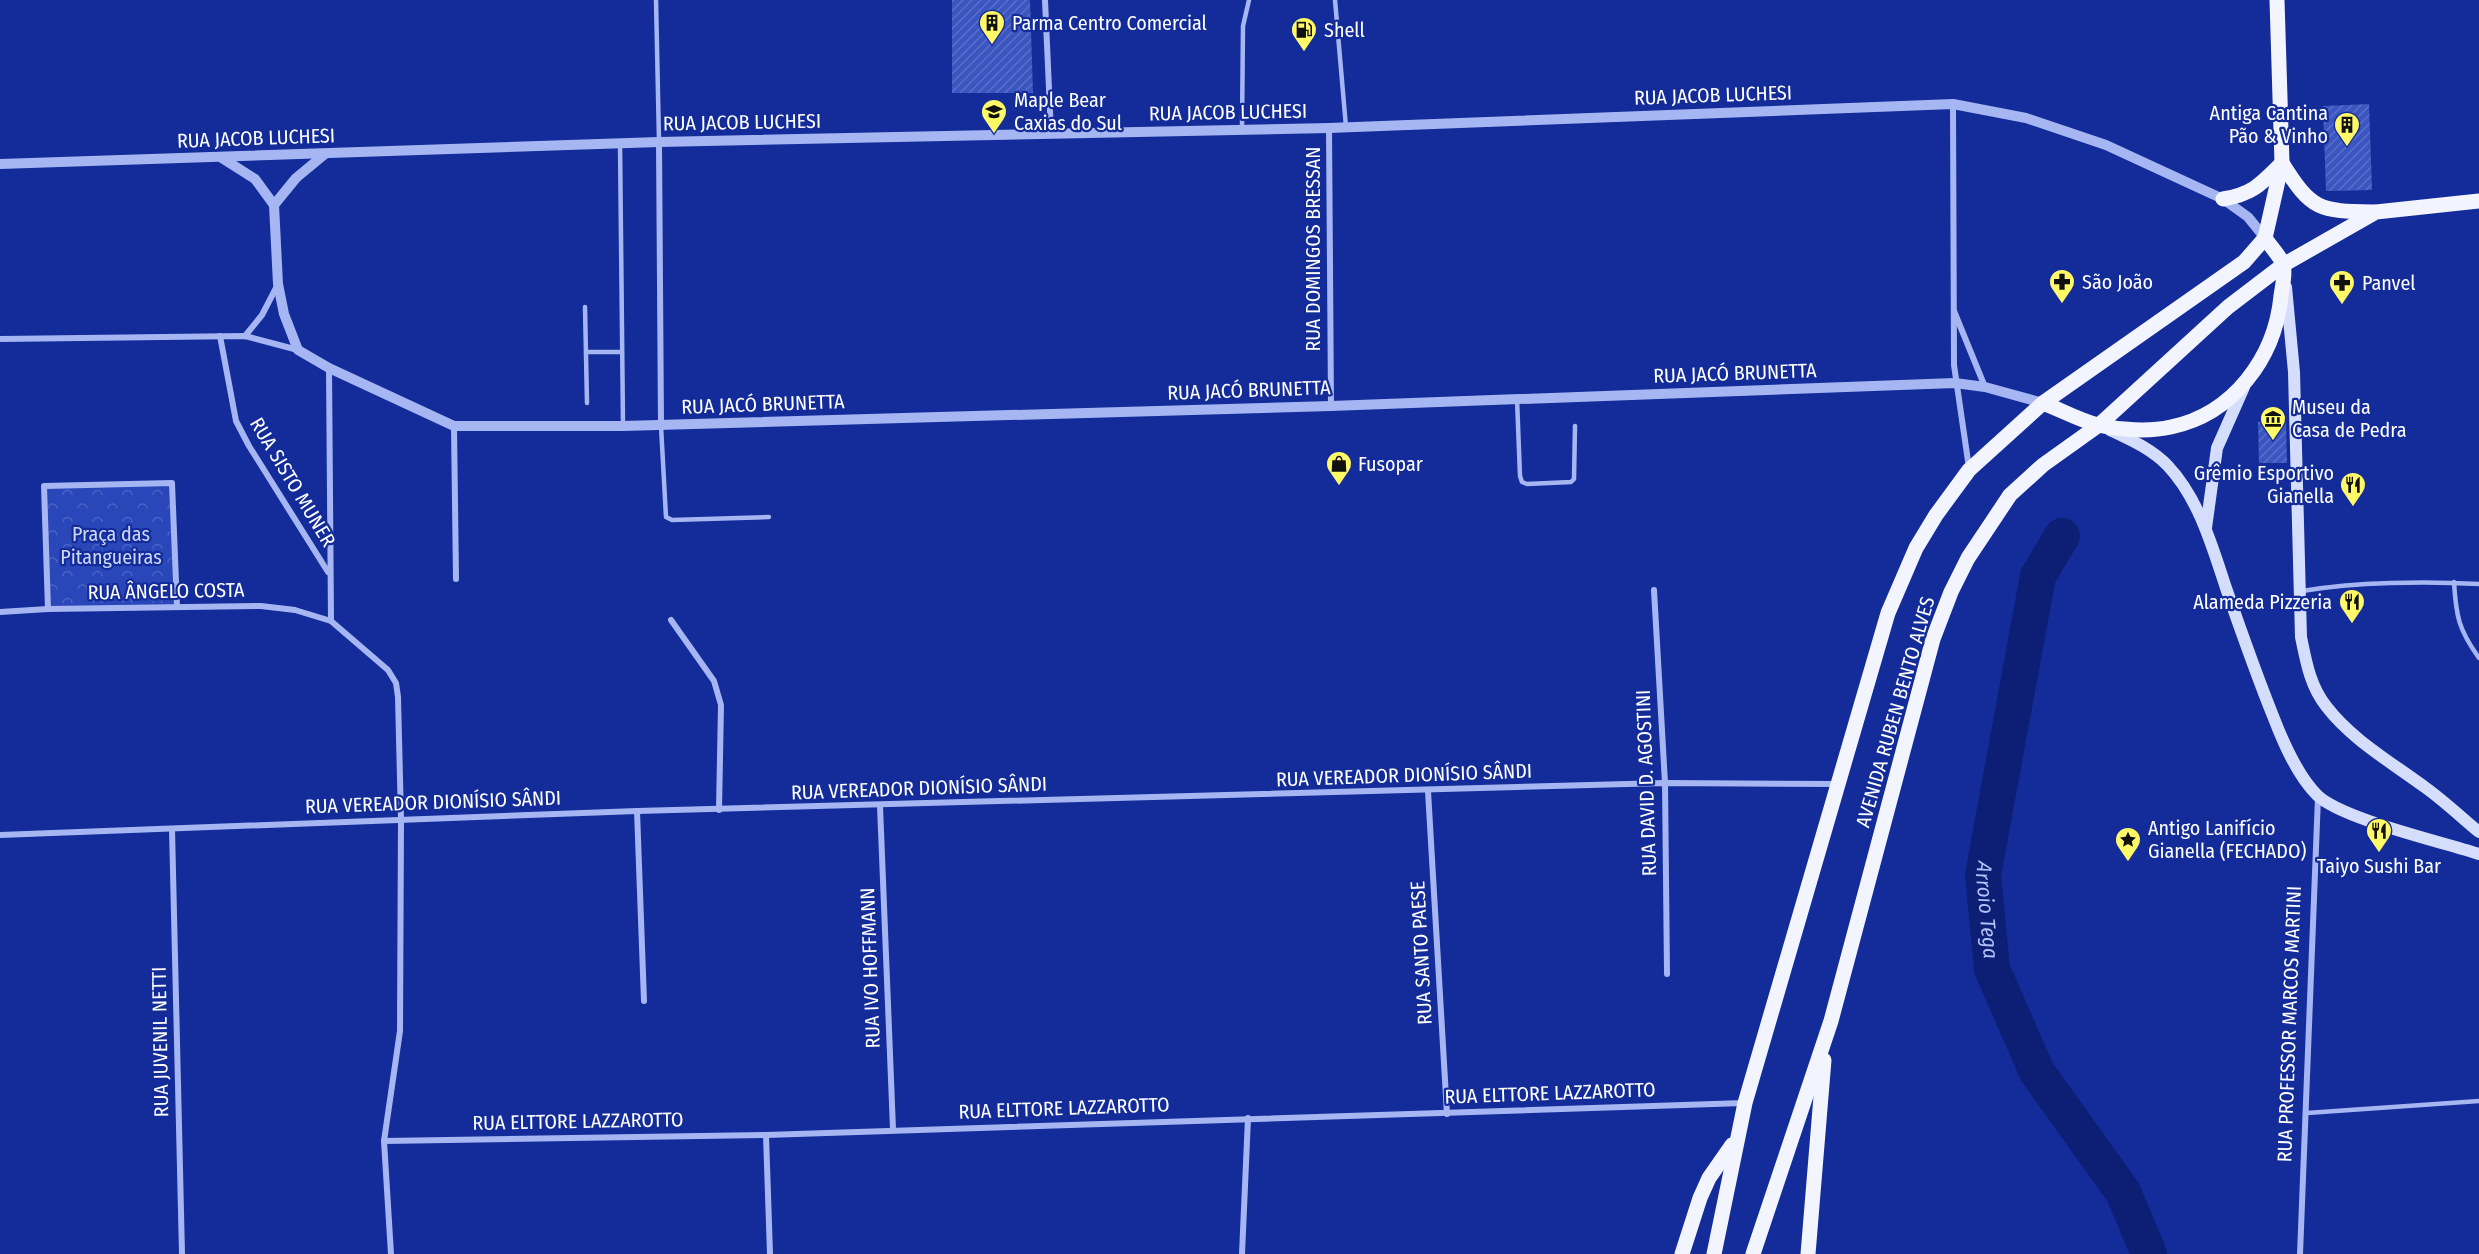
<svg xmlns="http://www.w3.org/2000/svg" width="2479" height="1254" viewBox="0 0 2479 1254" font-family="'Fira Sans Condensed',sans-serif">
<defs>
<pattern id="forest-crowns" width="20" height="18" patternUnits="userSpaceOnUse" patternTransform="scale(1.5)"><rect width="20" height="18" fill="#2947b9"/><path d="M2 6a3 3 0 1 1 6 0M12 15a3 3 0 1 1 6 0" fill="none" stroke="#4963c4"/></pattern>
<pattern id="building-hatch" width="6" height="6" patternUnits="userSpaceOnUse" patternTransform="scale(1.5)"><rect width="6" height="6" fill="#3c56c1"/><path d="M-1 1l2-2M0 6l6-6M5 7l2-2" fill="none" stroke="#596fca"/></pattern>
</defs>
<rect width="100%" height="100%" fill="#132c99"/>
<!-- forest -->
<path fill="url(#forest-crowns)" d="M172,483L177,606L48,609L44,486Z"/>
<g fill="none" stroke-linecap="round" stroke-linejoin="round">
<!-- river -->
<path stroke="#0c1f75" stroke-width="36" id="s1" d="M2062,536L2038,576L1983,875L1992,969L2037,1072L2123,1192L2149,1254"/>
</g>
<!-- building -->
<g fill="url(#building-hatch)">
<path d="M952,0H1030L1033,93H952Z"/>
<path d="M2369,104L2372,190L2326,191L2323,106Z"/>
<path d="M2286,421L2287,463H2259L2258,422Z"/>
</g>
<g fill="none" stroke-linecap="round" stroke-linejoin="round">
<!-- service -->
<g stroke="#a6b6f3" stroke-width="4.5">
<path d="M656,0L659,141"/>
<path d="M1335,0L1346,127"/>
<path d="M1242,128L1243,26L1249,0"/>
<path d="M620,143L623,425"/>
<path d="M585,307L587,403"/>
<path d="M586,352H621"/>
<path d="M1517,399L1520,476L1522,482L1527,484L1571,482L1574,479L1575,426"/>
<path d="M661,426L666,517L672,520L769,517"/>
<path d="M2454,582C2456,617 2459,630 2479,658"/>
<path d="M2302,591C2355,582 2425,581 2479,584"/>
<path d="M2307,1113L2479,1101"/>
</g>
<!-- minor -->
<g stroke="#a6b6f3" stroke-width="6">
<path d="M1045,0L1051,133"/>
<path d="M1953,104L1954,365L1969,468"/>
<path d="M1329,128L1331,406"/>
<path d="M659,142L661,425"/>
<path d="M1954,311L1985,387"/>
<path d="M220,336L236,421L249,446L328,572"/>
<path d="M245,336L262,315L277,286"/>
<path d="M0,339L245,336L298,350"/>
<path d="M329,368L331,621L388,670L396,683L398,697L401,819L400,1031L384,1141L391,1254"/>
<path d="M454,426L456,579"/>
<path d="M1654,590L1665,783L1667,974"/>
<path d="M48,609L44,486L172,483L177,606"/>
<path d="M0,612L48,609L261,606L295,610L331,621"/>
<path d="M671,620L714,681L721,705L719,810"/>
<path d="M1428,791L1447,1114"/>
<path d="M880,806L893,1129"/>
<path d="M637,811L644,1001"/>
<path d="M172,829L182,1254"/>
<path d="M0,835L637,811L1665,783L1838,784"/>
<path d="M766,1135L770,1254"/>
<path d="M384,1141L766,1135L1744,1103"/>
<path d="M1242,1254L1248,1118"/>
<path d="M2300,1254L2318,797"/>
</g>
<!-- tertiary -->
<g stroke="#a6b6f3" stroke-width="10">
<path d="M222,158L255,179L274,205L278,284L284,314L298,350L329,368L454,426H623L1331,406L1955,383L1985,387L2043,403"/>
<path d="M0,164L659,142L1329,128L1953,104L2026,118L2106,145L2223,199L2248,217L2265,238"/>
<path d="M274,205L296,178L325,154"/>
</g>
<!-- secondary -->
<g stroke="#d5ddfd" stroke-width="12">
<path d="M2286,287L2294,372L2301,637C2306,661 2310,686 2326,706C2352,740 2391,762 2426,788C2444,801 2461,817 2479,832"/>
<path d="M2110,430C2131,440 2152,449 2168,466C2199,499 2212,546 2226,588C2241,631 2256,674 2273,716C2283,742 2297,775 2317,795C2341,819 2443,842 2479,854"/>
<path d="M2206,528L2217,448L2244,387"/>
</g>
<!-- primary -->
<g stroke="#f2f4ff" stroke-width="15">
<path d="M2282,163C2312,211 2319,211 2374,212"/>
<path d="M2223,199C2253,194 2261,184 2282,163"/>
<path d="M2043,403C2061,410 2079,420 2098,425C2120,430 2149,432 2171,427C2233,414 2275,358 2281,296C2282,288 2286,272 2283,264C2280,256 2270,246 2265,238"/>
<path d="M1682,1254L1700,1198L1709,1178L1732,1145"/>
<path d="M1714,1254L1745,1103L1888,613L1916,548L1936,515L1969,470L2043,403L2244,262L2265,238L2282,163L2277,0"/>
<path d="M1753,1254L1831,1021L1933,639L1951,592L1968,558L2010,495L2043,465L2099,425L2228,307L2283,265L2376,212L2479,201"/>
<path d="M1808,1254L1824,1060"/>
</g>
</g>
<!-- icons -->
<defs>
<symbol id="building-pin" viewBox="-11 -11 22 30"><path d="M0 17L-7.5 6A9.5 9.5 0 1 1 7.5 6Z" fill="#fff968" stroke="#132c99"/><path d="M-4-6H4V6H1V3H-1V6H-4ZM-2.5-4.3h1.7v1.8h-1.7ZM.8-4.3h1.7v1.8H.8ZM-2.5-1h1.7V.8h-1.7ZM.8-1h1.7V.8H.8Z" fill="#111"/></symbol>
<symbol id="fuel-pin" viewBox="-11 -11 22 30"><path d="M0 17L-7.5 6A9.5 9.5 0 1 1 7.5 6Z" fill="#fff968" stroke="#132c99"/><path d="M-5.5-6h7V0h2V4h1.3V-2.5L3-4.5l.8-.8L6-3V5H2.5V1h-1V6h-7ZM-4.2-4.7v3.2H.2V-4.7Z" fill="#111"/></symbol>
<symbol id="school-pin" viewBox="-11 -11 22 30"><path d="M0 17L-7.5 6A9.5 9.5 0 1 1 7.5 6Z" fill="#fff968" stroke="#132c99"/><path d="M0-5L7-2L0 1L-7-2ZM-4 1L0 2.5L4 1V4Q0 6-4 4Z" fill="#111"/></symbol>
<symbol id="pharmacy-pin" viewBox="-11 -11 22 30"><path d="M0 17L-7.5 6A9.5 9.5 0 1 1 7.5 6Z" fill="#fff968" stroke="#132c99"/><path d="M-2-6h4v4h4v4h-4v4h-4v-4h-4v-4h4Z" fill="#111"/></symbol>
<symbol id="museum-pin" viewBox="-11 -11 22 30"><path d="M0 17L-7.5 6A9.5 9.5 0 1 1 7.5 6Z" fill="#fff968" stroke="#132c99"/><path d="M0-6L6-3V-2H-6V-3ZM-5-1h2V3h-2ZM-1-1h2V3h-2ZM3-1h2V3H3ZM-6 4H6V6H-6Z" fill="#111"/></symbol>
<symbol id="shop-pin" viewBox="-11 -11 22 30"><path d="M0 17L-7.5 6A9.5 9.5 0 1 1 7.5 6Z" fill="#fff968" stroke="#132c99"/><path d="M-5-2.5h2.3a2.7 3.5 0 0 1 5.4 0H5L5.5 6h-11ZM-1.5-2.5h3a1.5 2.3 0 0 0-3 0Z" fill="#111"/></symbol>
<symbol id="restaurant-pin" viewBox="-11 -11 22 30"><path d="M0 17L-7.5 6A9.5 9.5 0 1 1 7.5 6Z" fill="#fff968" stroke="#132c99"/><path d="M-5-6h1v4h1v-4h1v4h1v-4h1v5L-1.5 .5V6h-2V.5L-5-1ZM5-6V6H3V1.5H1.5Q1.5-4 5-6Z" fill="#111"/></symbol>
<symbol id="sight-pin" viewBox="-11 -11 22 30"><path d="M0 17L-7.5 6A9.5 9.5 0 1 1 7.5 6Z" fill="#fff968" stroke="#132c99"/><path d="M0-6L1.8-2.2L6-1.7L2.9 1.2L3.7 5.4L0 3.3L-3.7 5.4L-2.9 1.2L-6-1.7L-1.8-2.2Z" fill="#111"/></symbol>
</defs>
<g fill-rule="evenodd">
<use href="#building-pin" x="977" y="8" width="30" height="40"/>
<use href="#fuel-pin" x="1289" y="15" width="30" height="40"/>
<use href="#school-pin" x="979" y="97" width="30" height="40"/>
<use href="#building-pin" x="2332" y="110" width="30" height="40"/>
<use href="#pharmacy-pin" x="2047" y="267" width="30" height="40"/>
<use href="#pharmacy-pin" x="2327" y="268" width="30" height="40"/>
<use href="#museum-pin" x="2258" y="404" width="30" height="40"/>
<use href="#shop-pin" x="1324" y="449" width="30" height="40"/>
<use href="#restaurant-pin" x="2338" y="470" width="30" height="40"/>
<use href="#restaurant-pin" x="2337" y="587" width="30" height="40"/>
<use href="#restaurant-pin" x="2364" y="816" width="30" height="40"/>
<use href="#sight-pin" x="2113" y="825" width="30" height="40"/>
</g>
<g text-anchor="middle" dominant-baseline="central" stroke-width="4.5" stroke-linejoin="round" paint-order="stroke">
<!-- poi labels -->
<g font-size="20" fill="#fff" stroke="#132c99" text-anchor="start">
<text x="1012" y="23">Parma Centro Comercial</text>
<text x="1324" y="30">Shell</text>
<text x="1014" y="100">Maple Bear<tspan x="1014" dy="23">Caxias do Sul</tspan></text>
<text x="2328" y="113" text-anchor="end">Antiga Cantina<tspan x="2328" dy="23">Pão &amp; Vinho</tspan></text>
<text x="2082" y="282">São João</text>
<text x="2362" y="283">Panvel</text>
<text x="2292" y="407">Museu da<tspan x="2292" dy="23">Casa de Pedra</tspan></text>
<text x="1358" y="464">Fusopar</text>
<text x="2334" y="473" text-anchor="end">Grêmio Esportivo<tspan x="2334" dy="23">Gianella</tspan></text>
<text x="2332" y="602" text-anchor="end">Alameda Pizzeria</text>
<text x="2148" y="828">Antigo Lanifício<tspan x="2148" dy="23">Gianella (FECHADO)</tspan></text>
<text x="2379" y="866" text-anchor="middle">Taiyo Sushi Bar</text>
</g>
<!-- street labels -->
<g font-size="20" fill="#fff" stroke="#132c99">
<text transform="translate(1713 95) rotate(-2)">RUA JACOB LUCHESI</text>
<text transform="translate(1228 112) rotate(-1)">RUA JACOB LUCHESI</text>
<text transform="translate(742 122) rotate(-1)">RUA JACOB LUCHESI</text>
<text transform="translate(256 138) rotate(-2)">RUA JACOB LUCHESI</text>
<text transform="translate(1313 249) rotate(-90)">RUA DOMINGOS BRESSAN</text>
<text transform="translate(1735 373) rotate(-2)">RUA JACÓ BRUNETTA</text>
<text transform="translate(1249 390) rotate(-2)">RUA JACÓ BRUNETTA</text>
<text transform="translate(763 404) rotate(-2)">RUA JACÓ BRUNETTA</text>
<text transform="translate(293 482) rotate(59)">RUA SISTO MUNER</text>
<text transform="translate(166 591) rotate(-1)">RUA ÂNGELO COSTA</text>
<text transform="translate(1895 712) rotate(-74)">AVENIDA RUBEN BENTO ALVES</text>
<text transform="translate(1404 775) rotate(-2)">RUA VEREADOR DIONÍSIO SÂNDI</text>
<text transform="translate(1646 783) rotate(-92)">RUA DAVID D. AGOSTINI</text>
<text transform="translate(919 788) rotate(-2)">RUA VEREADOR DIONÍSIO SÂNDI</text>
<text transform="translate(433 802) rotate(-2)">RUA VEREADOR DIONÍSIO SÂNDI</text>
<text transform="translate(1421 953) rotate(-93)">RUA SANTO PAESE</text>
<text transform="translate(870 968) rotate(-92)">RUA IVO HOFFMANN</text>
<text transform="translate(2289 1024) rotate(-88)">RUA PROFESSOR MARCOS MARTINI</text>
<text transform="translate(160 1042) rotate(-91)">RUA JUVENIL NETTI</text>
<text transform="translate(1550 1093) rotate(-2)">RUA ELTTORE LAZZAROTTO</text>
<text transform="translate(1064 1108) rotate(-2)">RUA ELTTORE LAZZAROTTO</text>
<text transform="translate(578 1121) rotate(-1)">RUA ELTTORE LAZZAROTTO</text>
</g>
<!-- park labels -->
<g font-size="20" fill="#ced8fd" stroke="#132c99">
<text x="111" y="534">Praça das<tspan x="111" dy="23">Pitangueiras</tspan></text>
</g>
<!-- water labels -->
<g font-size="21" font-style="italic" fill="#b2c1fa" stroke="#132c99">
<text stroke="none"><textPath href="#s1" startOffset="386">Arroio Tega</textPath></text>
</g>
</g>
</svg>
